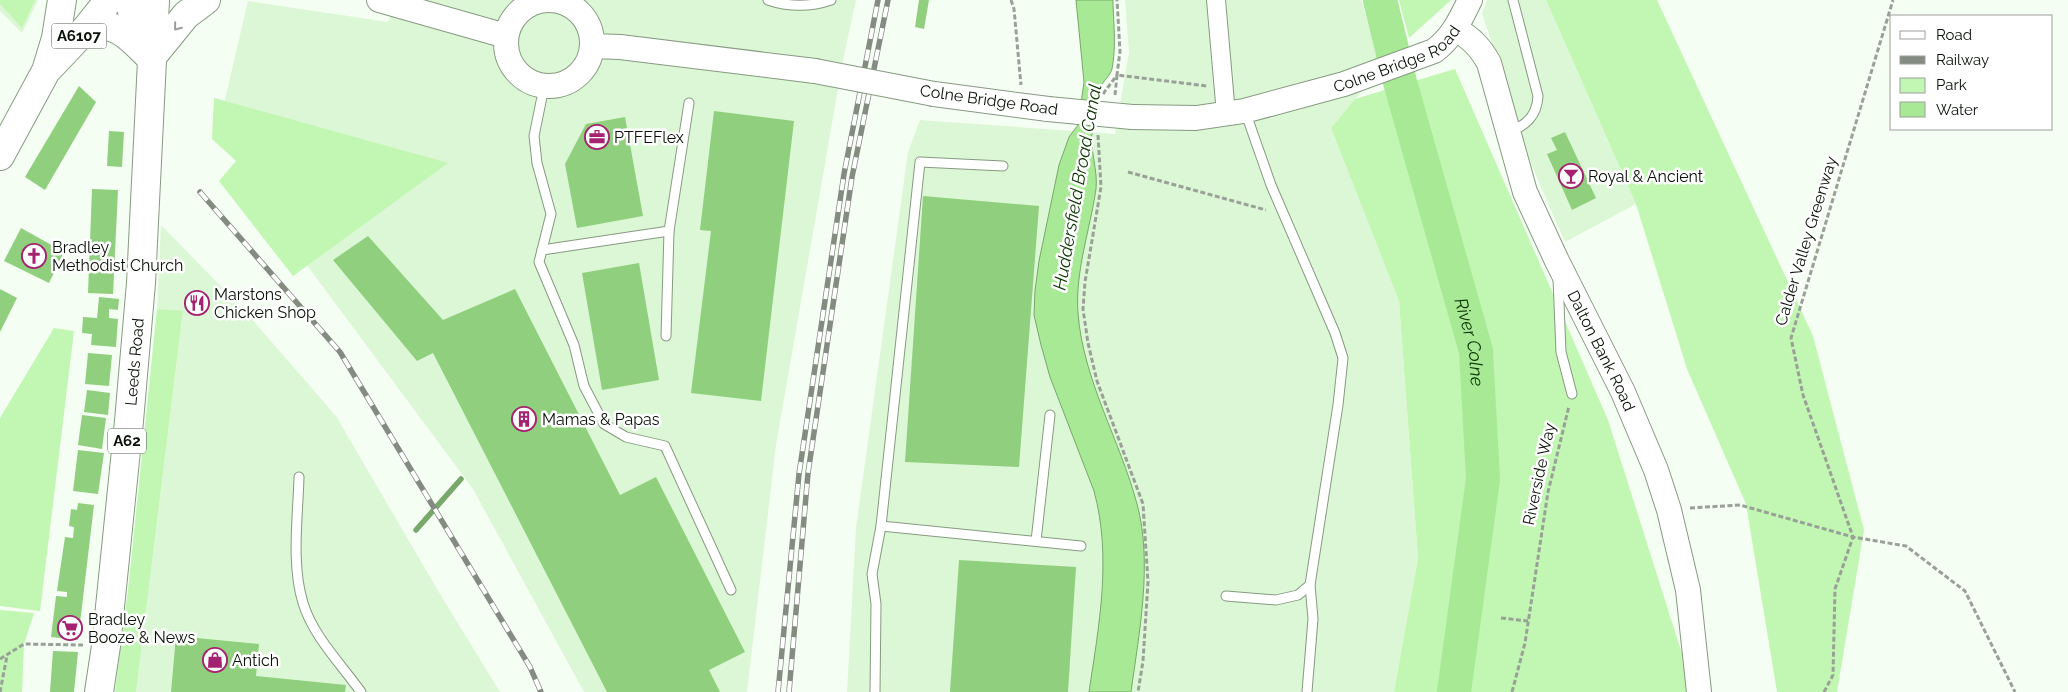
<svg xmlns="http://www.w3.org/2000/svg" width="2068" height="692" viewBox="0 0 2068 692" font-family="Raleway,sans-serif">
<rect width="100%" height="100%" fill="#f5fef3"/>
<!-- built -->
<g fill="#dcf7d5">
<path d="M0,0H38L22,33L0,11Z"/>
<path d="M397,0H856L843,60L776,445L747,692H584L473,489L309,268L219,125L248,1L388,22Z"/>
<path d="M1125,0H1361L1382,67L1331,128L1399,301L1418,558L1394,692H847L856,528L908,152L920,120L1115,134L1129,52Z"/>
<path d="M1487,0H1546L1636,204L1565,242L1531,164L1482,13Z"/>
<path d="M161,225L242,308L336,416L440,594L500,692H136L183,312L157,309Z"/>
</g>
<!-- green -->
<g fill="#c2f6b3">
<path d="M0,0H35L22,28L0,4Z"/>
<path d="M1399,0H1451L1409,38Z"/>
<path d="M1546,0H1657L1813,336L1864,530L1837,692H1777L1746,504L1687,369L1636,204Z"/>
<path d="M1455,69L1608,420L1688,673L1690,692H1394L1418,558L1399,301L1331,128L1355,99Z"/>
<path d="M214,98L448,163L293,276L219,181L236,161L212,139Z"/>
<path d="M157,309L183,311L136,692H115L129,581Z"/>
<path d="M54,328L74,331L40,611L0,606V418Z"/>
<path d="M0,610L34,613L24,644L22,692H0Z"/>
</g>
<!-- water -->
<path fill="#a8e996" stroke="#78a86b" d="M1076,0H1113V5C1114,26 1116,48 1112,69C1110,76 1103,81 1100,88C1096,102 1094,118 1092,133C1090,151 1098,170 1096,189C1090,230 1075,271 1078,313C1083,380 1120,440 1137,504C1153,563 1139,633 1131,692H1089C1099,625 1112,557 1094,491L1050,377L1041,345L1034,315L1035,291L1039,261L1059,165L1069,137L1078,125L1084,82Z"/>
<g fill="none" stroke-linecap="round" stroke-linejoin="round">
<!-- stream -->
<path stroke="#78a86b" stroke-width="5.5" d="M416,530L461,479"/>
<!-- river -->
<path stroke="#a8e996" stroke-width="34" id="s1" d="M1380,0L1400,82L1476,351L1483,479L1454,692"/>
</g>
<!-- building -->
<g fill="#8fcf7d">
<path d="M919,0H929L924,29L915,27Z"/>
<path d="M79,86L96,102L45,190L25,177Z"/>
<path d="M714,111L794,121L761,401L691,393L711,231L700,230Z"/>
<path d="M625,117L643,216L577,228L565,164L586,124Z"/>
<path d="M109,131L124,132L122,167L107,166Z"/>
<path d="M1565,132L1596,198L1572,210L1547,154L1557,150L1551,138Z"/>
<path d="M92,189L118,190L113,294L88,293Z"/>
<path d="M923,196L1039,206L1019,467L905,462Z"/>
<path d="M21,228L64,252L49,283L4,261Z"/>
<path d="M368,236L443,320L515,289L620,495L656,477L745,652L709,670L720,692H607L433,353L417,361L333,260Z"/>
<path d="M639,263L659,380L602,390L582,273Z"/>
<path d="M0,289L17,298L0,332Z"/>
<path d="M99,297L119,299L118,310L109,309V318L118,319L116,347L91,345L92,334L82,333L83,317L97,318Z"/>
<path d="M88,353L112,355L109,386L85,384Z"/>
<path d="M87,390L110,393L108,415L84,412Z"/>
<path d="M82,415L106,418L102,449L78,445Z"/>
<path d="M78,450L104,453L98,494L73,491Z"/>
<path d="M78,503L94,505L78,640L51,637L56,596L67,597V592L57,591L65,537L73,538L74,527L69,526L71,509L77,510Z"/>
<path d="M959,560L1076,567L1068,692H950Z"/>
<path d="M176,636L259,644L256,676L346,685L345,692H171Z"/>
<path d="M53,651L78,652L74,692H50Z"/>
</g>
<g fill="none" stroke-linecap="round" stroke-linejoin="round">
<defs>
<g id="lane">
<path d="M768,0C788,7 811,7 831,0"/>
<path d="M558,1V0"/>
<path d="M544,87L534,136L537,163L551,214L539,262L574,345L584,386L604,424L626,437L665,446L731,590"/>
<path d="M1508,131C1526,127 1537,115 1538,96L1513,0"/>
<path d="M542,250L669,231L689,103"/>
<path d="M1558,279L1561,352L1572,394"/>
<path d="M666,336L669,231"/>
<path d="M299,477C298,516 291,564 303,603C313,636 341,664 361,692"/>
<path d="M881,526L1081,546"/>
<path d="M1036,541L1050,415"/>
<path d="M1226,596L1276,600L1298,595L1310,585L1338,405L1343,358L1335,333L1271,185L1245,111"/>
<path d="M875,692L876,604L872,574L881,526L920,162L1003,166"/>
<path d="M1307,692L1313,619L1310,585"/>
</g>
<path id="street" d="M1216,0L1226,114"/>
<g id="secondary">
<circle cx="549" cy="43" r="43"/>
<path d="M379,0L506,36"/>
<path id="s2" d="M1456,29C1472,39 1480,47 1489,63L1525,192L1557,261L1623,392L1656,470L1669,510L1688,590L1699,692"/>
<path d="M592,46L620,47L815,71"/>
<path d="M934,94L1048,109"/>
<path id="s3" d="M1132,117L1196,118L1244,111L1344,84L1434,51C1453,37 1460,20 1470,0"/>
</g>
<g id="primary">
<path d="M129,0L135,22L148,52"/>
<path d="M85,30C91,29 99,25 105,26C123,27 139,47 151,58"/>
<path d="M151,58L186,15L206,0"/>
<path d="M49,68L85,30L109,0"/>
<path d="M0,156L46,71L56,38L62,0"/>
<path id="s4" d="M99,692L106,646L129,421L141,283L155,0"/>
</g>
</defs>
<!-- lane casing -->
<use href="#lane" stroke="#869a81" stroke-width="11"/>
<!-- street casing -->
<use href="#street" stroke="#869a81" stroke-width="20"/>
<!-- secondary casing -->
<use href="#secondary" stroke="#869a81" stroke-width="26"/>
<!-- primary casing -->
<use href="#primary" stroke="#869a81" stroke-width="30"/>
<!-- path -->
<g stroke="#99a197" stroke-width="3" stroke-dasharray="5 2.5" stroke-linecap="butt">
<path d="M1011,0L1014,9L1021,85"/>
<path d="M1103,94L1117,75L1120,51L1117,0"/>
<path d="M1115,95L1117,75L1207,86"/>
<path d="M1098,135L1101,187L1085,282L1083,309L1088,343L1097,381L1143,504L1148,582L1143,661L1138,692"/>
<path d="M1128,172L1266,210"/>
<path d="M1690,508L1740,505L1853,537L1906,546L1965,591L2015,692"/>
<path d="M1501,618L1528,621"/>
<path d="M0,659L24,644L83,645"/>
<path d="M0,692L7,656"/>
<path d="M1512,692L1525,643L1548,492L1569,406"/>
<path d="M1824,692L1833,675L1835,589L1853,537L1803,395L1791,338L1893,0"/>
</g>
<!-- lane -->
<use href="#lane" stroke="#fff" stroke-width="9"/>
<!-- street -->
<use href="#street" stroke="#fff" stroke-width="18"/>
<!-- secondary -->
<use href="#secondary" stroke="#fff" stroke-width="24"/>
<!-- primary -->
<use href="#primary" stroke="#fff" stroke-width="28"/>
<defs>
<g id="rail">
<path d="M200,192L340,352L530,667L541,692"/>
<path d="M778,692L799,474L844,174L878,0"/>
<path d="M789,692L808,473L852,177L888,0"/>
</g>
</defs>
<!-- rail casing -->
<use href="#rail" stroke="#848c82" stroke-width="5.5"/>
<!-- rail -->
<use href="#rail" stroke="#fff" stroke-width="4" stroke-dasharray="11" stroke-linecap="butt"/>
<defs>
<g id="secondary-bridge">
<path d="M815,71L934,94"/>
<path d="M1048,109L1132,117"/>
</g>
</defs>
<!-- secondary-bridge casing -->
<use href="#secondary-bridge" stroke="#869a81" stroke-width="26" stroke-linecap="butt"/>
<!-- secondary-bridge -->
<use href="#secondary-bridge" stroke="#fff" stroke-width="24"/>
</g>
<!-- one-way arrows -->
<defs><path id="oneway-chevron" d="M-2-3.5L2.5 0L-2 3.5" fill="none" stroke-width="1.6" stroke-linecap="round" stroke-linejoin="round" transform="scale(1.25)"/></defs>
<use stroke="#9d9f9c" href="#oneway-chevron" transform="translate(177 27) rotate(129)"/>
<!-- icons -->
<defs>
<symbol id="office-ring" viewBox="-11 -11 22 22"><circle r="9.5" fill="#fff" stroke="#a42270" stroke-width="1.5"/><path d="M-6-3h4V-5.5h4V-3h4V5H-6ZM-1-4.5V-3h2v-1.5ZM-6 0V1H6V0Z" fill="#a42270"/></symbol>
<symbol id="bar-ring" viewBox="-11 -11 22 22"><circle r="9.5" fill="#fff" stroke="#a42270" stroke-width="1.5"/><path d="M-6-5H6L.8 .8V4.5H3.5V6h-7V4.5H-.8V.8Z" fill="#a42270"/></symbol>
<symbol id="church-ring" viewBox="-11 -11 22 22"><circle r="9.5" fill="#fff" stroke="#a42270" stroke-width="1.5"/><path d="M-1.2-6h2.4v3.5h3.3v2.4h-3.3V6h-2.4V-.1h-3.3v-2.4h3.3Z" fill="#a42270"/></symbol>
<symbol id="restaurant-ring" viewBox="-11 -11 22 22"><circle r="9.5" fill="#fff" stroke="#a42270" stroke-width="1.5"/><path d="M-5-6h1v4h1v-4h1v4h1v-4h1v5L-1.5 .5V6h-2V.5L-5-1ZM5-6V6H3V1.5H1.5Q1.5-4 5-6Z" fill="#a42270"/></symbol>
<symbol id="building-ring" viewBox="-11 -11 22 22"><circle r="9.5" fill="#fff" stroke="#a42270" stroke-width="1.5"/><path d="M-4-6H4V6H1V3H-1V6H-4ZM-2.5-4.3h1.7v1.8h-1.7ZM.8-4.3h1.7v1.8H.8ZM-2.5-1h1.7V.8h-1.7ZM.8-1h1.7V.8H.8Z" fill="#a42270"/></symbol>
<symbol id="supermarket-ring" viewBox="-11 -11 22 22"><circle r="9.5" fill="#fff" stroke="#a42270" stroke-width="1.5"/><path d="M-6-5.5h2.5l.6 2H6L4.5 2H-2.5L-4.4-4H-6ZM-1.5 3.2a1.3 1.3 0 1 0 .1 0ZM3 3.2a1.3 1.3 0 1 0 .1 0Z" fill="#a42270"/></symbol>
<symbol id="shop-ring" viewBox="-11 -11 22 22"><circle r="9.5" fill="#fff" stroke="#a42270" stroke-width="1.5"/><path d="M-5-2.5h2.3a2.7 3.5 0 0 1 5.4 0H5L5.5 6h-11ZM-1.5-2.5h3a1.5 2.3 0 0 0-3 0Z" fill="#a42270"/></symbol>
</defs>
<g fill-rule="evenodd">
<use href="#office-ring" x="583" y="123" width="28" height="28"/>
<use href="#bar-ring" x="1557" y="162" width="28" height="28"/>
<use href="#church-ring" x="20" y="242" width="28" height="28"/>
<use href="#restaurant-ring" x="183" y="289" width="28" height="28"/>
<use href="#building-ring" x="510" y="405" width="28" height="28"/>
<use href="#supermarket-ring" x="56" y="614" width="28" height="28"/>
<use href="#shop-ring" x="201" y="646" width="28" height="28"/>
</g>
<g text-anchor="middle" dominant-baseline="central" stroke-width="5" stroke-linejoin="round" paint-order="stroke">
<!-- shield labels -->
<g fill="#fff" stroke="#535851" stroke-width="1">
<rect x="51.5" y="23.5" width="55" height="25" rx="4"/>
<rect x="108" y="428.5" width="38" height="25" rx="4"/>
</g>
<g font-size="15" font-weight="bold" fill="#091007">
<text x="79" y="36">A6107</text>
<text x="127" y="441">A62</text>
</g>
<!-- street labels -->
<g font-size="16" fill="#091007" stroke="#fff">
<text stroke="none"><textPath href="#s3" startOffset="275">Colne Bridge Road</textPath></text>
<text transform="translate(989 100) rotate(8)">Colne Bridge Road</text>
<text transform="translate(1806 241) rotate(-73)">Calder Valley Greenway</text>
<text stroke="none"><textPath href="#s2" startOffset="358">Dalton Bank Road</textPath></text>
<text stroke="none"><textPath href="#s4" startOffset="332">Leeds Road</textPath></text>
<text transform="translate(1539 474) rotate(-78)">Riverside Way</text>
</g>
<!-- poi labels -->
<g font-size="16" fill="#091007" stroke="#fff" text-anchor="start">
<text x="614" y="137">PTFEFlex</text>
<text x="1588" y="176">Royal &amp; Ancient</text>
<text x="52" y="247">Bradley<tspan x="52" dy="18">Methodist Church</tspan></text>
<text x="214" y="294">Marstons<tspan x="214" dy="18">Chicken Shop</tspan></text>
<text x="542" y="419">Mamas &amp; Papas</text>
<text x="88" y="619">Bradley<tspan x="88" dy="18">Booze &amp; News</tspan></text>
<text x="232" y="660">Antich</text>
</g>
<!-- water labels -->
<g font-size="18" font-style="italic" fill="#0a3500" stroke="#fff">
<text transform="translate(1077 187) rotate(-80)">Huddersfield Broad Canal</text>
<text stroke="none"><textPath href="#s1" startOffset="354">River Colne</textPath></text>
</g>
</g>
<!-- legend -->
<rect x="1890" y="15" width="162" height="115" fill="#ffffff" stroke="#9d9f9c"/>
<rect x="1900" y="31" width="25" height="8" fill="#ffffff" stroke="#9d9f9c"/>
<text x="1936" y="40" font-size="15" fill="#091007">Road</text>
<rect x="1900" y="56" width="25" height="8" fill="#848c82" stroke="#9d9f9c"/>
<text x="1936" y="65" font-size="15" fill="#091007">Railway</text>
<rect x="1900" y="78" width="25" height="15" fill="#c2f6b3" stroke="#9d9f9c"/>
<text x="1936" y="90" font-size="15" fill="#091007">Park</text>
<rect x="1900" y="102" width="25" height="15" fill="#a8e996" stroke="#9d9f9c"/>
<text x="1936" y="115" font-size="15" fill="#091007">Water</text>
</svg>
